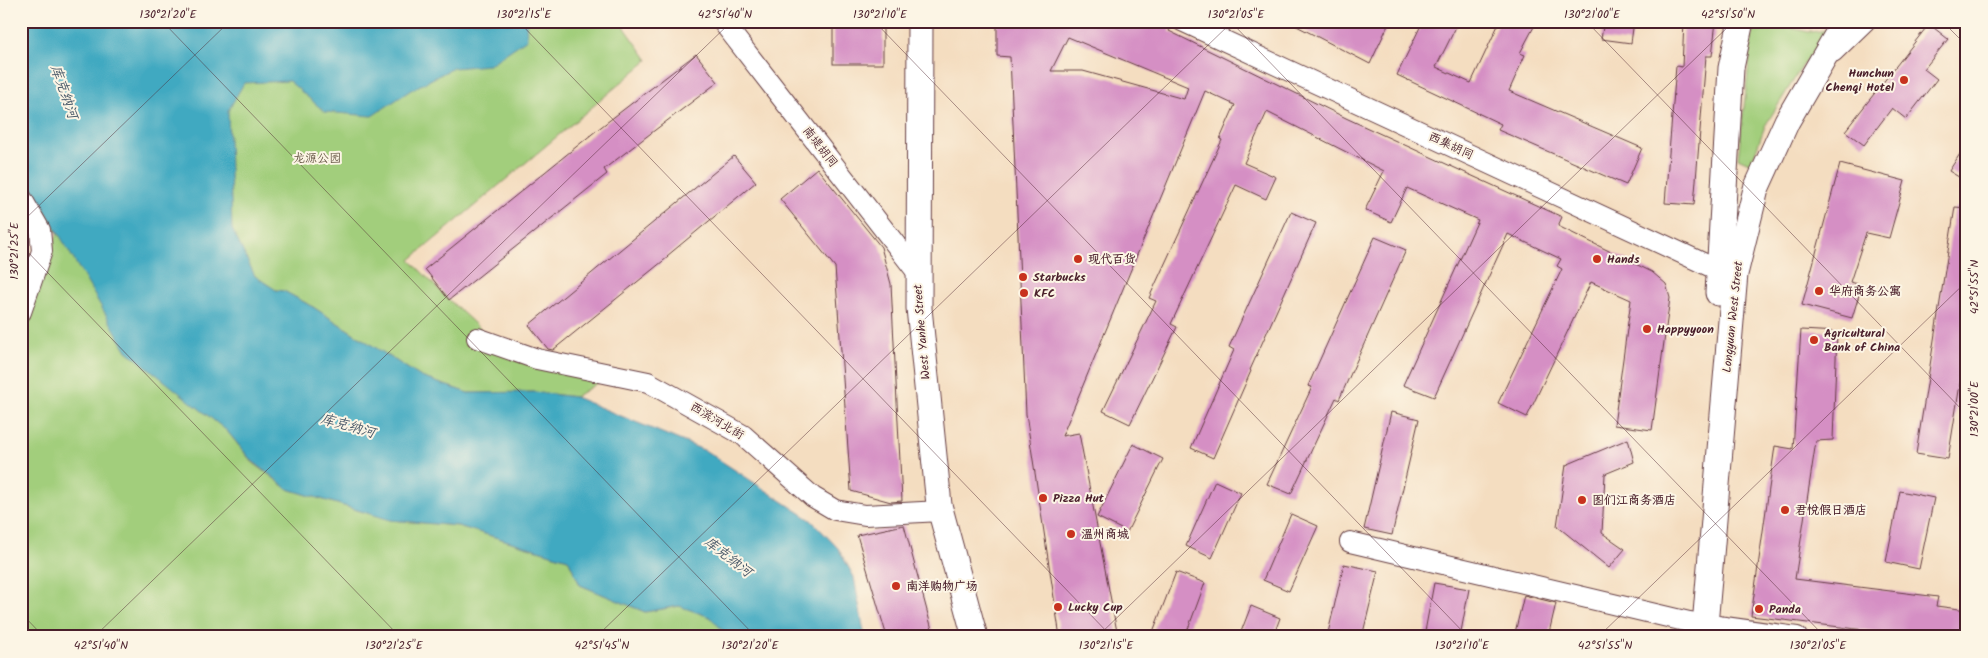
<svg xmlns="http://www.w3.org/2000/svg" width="1988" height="658" viewBox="0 0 1988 658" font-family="Kalam,'LXGW WenKai TC',sans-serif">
<rect width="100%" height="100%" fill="#fcf5e5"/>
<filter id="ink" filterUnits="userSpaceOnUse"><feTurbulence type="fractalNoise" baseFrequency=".02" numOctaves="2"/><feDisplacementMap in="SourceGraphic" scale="10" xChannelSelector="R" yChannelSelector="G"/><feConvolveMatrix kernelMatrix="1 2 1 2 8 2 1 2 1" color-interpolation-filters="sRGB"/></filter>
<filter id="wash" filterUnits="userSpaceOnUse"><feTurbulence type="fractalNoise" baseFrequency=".0096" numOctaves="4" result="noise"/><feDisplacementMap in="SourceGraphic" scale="20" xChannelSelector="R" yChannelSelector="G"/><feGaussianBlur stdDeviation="1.12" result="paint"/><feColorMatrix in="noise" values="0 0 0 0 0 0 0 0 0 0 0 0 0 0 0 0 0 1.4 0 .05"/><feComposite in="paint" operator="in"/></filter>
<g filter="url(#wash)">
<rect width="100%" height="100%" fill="#f4ddc0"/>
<!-- green -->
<g fill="#a2ce7b" stroke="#767653">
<path d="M21,21H620L648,60L410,260L449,300L514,360L604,379L575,397L535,392L468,393L421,377L313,307L284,291L276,290L227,431L252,462L288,489L390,520L458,526L568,559L580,585L645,612L680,606L711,617L729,637H21V335L58,232L21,221Z"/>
<path d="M1754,21H1782L1791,28L1809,32L1831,30L1803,65L1765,126L1751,164L1738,158Z"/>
</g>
<!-- water -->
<path fill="#41a9c1" stroke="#466476" d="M21,21H526L527,39L489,65L453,68L411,90L372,116L325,112L289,81L244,83L228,111L232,229L255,276L276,290L284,291L313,307L421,377L468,393L535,392L575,397L706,451L811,520L838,548L854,577L865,637H729L710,617L679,606L645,612L580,585L568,559L458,526L390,520L288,489L251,460L227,431L127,351L28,181L21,154Z"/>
<g id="blocks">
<!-- building -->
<g fill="#d58fc4" fill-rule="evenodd">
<rect x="833" y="21" width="50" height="43"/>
<path d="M997,21H1159L1171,27L1169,31L1348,119L1562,217L1558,226L1652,272L1666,284L1670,298L1652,430L1614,425L1631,300L1591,282L1527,417L1498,403L1562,269L1557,266L1561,259L1508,234L1434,397L1403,385L1478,220L1407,188L1391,222L1365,210L1384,171L1267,112L1244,163L1276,177L1266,199L1236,185L1171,324L1177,327L1130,424L1103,411L1156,301L1149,298L1222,140L1220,139L1235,105L1205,91L1062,436L1079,433L1118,637H1060L1026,414L1010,57L997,56ZM1068,37L1188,87L1184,99L1083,71H1051Z"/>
<path d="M1287,21H1390L1370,64Z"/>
<path d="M1423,21H1459L1436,67L1471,83L1500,21H1537L1520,53L1525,55L1509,91L1642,148L1626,185L1498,130L1501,124L1397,75Z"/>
<path d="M1604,21H1634L1631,43L1601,39Z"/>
<path d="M1684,21H1716L1712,56H1706L1694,205L1665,203L1676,66L1682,67Z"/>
<path d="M1929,24L1948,39L1924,69L1937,79L1906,119L1892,108L1864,145L1845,131Z"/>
<path d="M696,54L718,82L604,169L607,174L449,300L425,269L597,130Z"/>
<path d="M1967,143V182L1949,171Z"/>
<path d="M734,156L756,182L667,256L668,257L553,350L548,349L529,325Z"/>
<path d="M1840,164L1905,181L1889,238L1866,233L1850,282L1862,285L1852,318L1802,305Z"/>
<path d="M817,168L881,247L891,284L902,501L891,502L851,491L835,267L780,199Z"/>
<path d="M1955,207L1967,208V341L1948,459L1916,454Z"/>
<path d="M1291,212L1316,223L1250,370L1251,371L1213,458L1191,448L1234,350L1229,347Z"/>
<path d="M1375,237L1406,250L1339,400L1336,398L1291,494L1267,484L1312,387L1308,386Z"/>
<path d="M1801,330L1837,332L1833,440L1816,441L1795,579L1938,597L1936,606L1967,610V637L1933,633L1932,637H1921L1751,616L1775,446L1793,449Z"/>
<path d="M1391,412L1419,419L1392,535L1364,529Z"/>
<path d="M1628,439L1634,462L1605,474L1602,533L1625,549L1609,568L1557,526L1566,465Z"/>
<path d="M1133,444L1163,459L1127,532L1097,517Z"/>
<path d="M1215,481L1241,493L1212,558L1186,546Z"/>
<path d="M1900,491L1934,498L1919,569L1886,562Z"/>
<path d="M1291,514L1318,526L1289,591L1263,580Z"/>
<path d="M904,525L934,637H887L857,535Z"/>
<path d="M1344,564L1378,571L1362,637H1347L1328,633Z"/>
<path d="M1176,572L1205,583L1185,637H1151Z"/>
<path d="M1434,583L1469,589L1460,637H1424Z"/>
<path d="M1524,595L1556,603L1548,637H1514Z"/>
<path d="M1251,606L1280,618L1273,637H1239Z"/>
</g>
</g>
</g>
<g filter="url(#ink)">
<use href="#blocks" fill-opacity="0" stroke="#643c41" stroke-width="1"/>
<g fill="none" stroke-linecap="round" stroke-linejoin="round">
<defs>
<g id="minor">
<path d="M722,21L917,272"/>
<path d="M1182,21L1720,271"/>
<path d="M1833,52L1865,21"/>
<path d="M21,197L40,230L42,251L21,312"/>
<path d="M477,338L537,359L648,382L743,435L813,497L835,510L865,515L941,511"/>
<path d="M1350,542L1689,622L1797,637"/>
</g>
<g id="major">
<path d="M920,21L919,308L939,505L975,637"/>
<path d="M1718,293L1731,68L1741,21"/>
<path d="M1704,637L1735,274L1756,189L1787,121L1845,21"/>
</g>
</defs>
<!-- minor casing -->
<use href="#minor" stroke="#643c41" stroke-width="22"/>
<!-- major casing -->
<use href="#major" stroke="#643c41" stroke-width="27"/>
<!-- minor -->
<use href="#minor" stroke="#fff" stroke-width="20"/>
<!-- major -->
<use href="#major" stroke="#fff" stroke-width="25"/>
</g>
</g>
<!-- ticks -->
<path fill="none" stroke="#4a1f2b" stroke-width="1" stroke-opacity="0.45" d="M162,21L756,637M518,21L1112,637M874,21L1468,637M1230,21L1825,637M1586,21L1967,415M1942,21L1967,46M21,223L230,21M21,245L400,637M21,613L44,637M94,637L732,21M596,637L1233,21M1097,637L1734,21M1598,637L1967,281"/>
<!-- markers -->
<g fill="#c8321e" stroke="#fcf5e5" stroke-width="2">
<circle cx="1904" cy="80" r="5"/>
<circle cx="1078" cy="259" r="5"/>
<circle cx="1597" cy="259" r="5"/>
<circle cx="1023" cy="277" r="5"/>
<circle cx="1819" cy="291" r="5"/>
<circle cx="1024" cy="293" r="5"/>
<circle cx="1647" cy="329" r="5"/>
<circle cx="1814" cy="340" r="5"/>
<circle cx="1043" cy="498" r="5"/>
<circle cx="1582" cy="500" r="5"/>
<circle cx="1785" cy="510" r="5"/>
<circle cx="1071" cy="534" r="5"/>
<circle cx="896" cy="586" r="5"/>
<circle cx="1058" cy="607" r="5"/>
<circle cx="1759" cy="609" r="5"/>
</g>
<g text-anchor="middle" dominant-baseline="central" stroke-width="4" stroke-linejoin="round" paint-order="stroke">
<!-- poi labels -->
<g font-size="12" font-weight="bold" fill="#4a1f2b" stroke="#fcf5e5" text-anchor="start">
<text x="1894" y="73" text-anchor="end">Hunchun<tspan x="1894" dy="14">Chenqi Hotel</tspan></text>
<text x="1088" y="259">现代百货</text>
<text x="1607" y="259">Hands</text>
<text x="1033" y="277">Starbucks</text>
<text x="1829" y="291">华府商务公寓</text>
<text x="1034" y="293">KFC</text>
<text x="1657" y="329">Happyyoon</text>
<text x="1824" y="333">Agricultural<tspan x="1824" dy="14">Bank of China</tspan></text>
<text x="1053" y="498">Pizza Hut</text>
<text x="1592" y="500">图们江商务酒店</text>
<text x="1795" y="510">君悦假日酒店</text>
<text x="1081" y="534">温州商城</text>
<text x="906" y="586">南洋购物广场</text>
<text x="1068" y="607">Lucky Cup</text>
<text x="1769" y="609">Panda</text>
</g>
<!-- street labels -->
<g font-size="12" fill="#4a1f2b" stroke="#fcf5e5">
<text transform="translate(1451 146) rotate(25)">西集胡同</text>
<text transform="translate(820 147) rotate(52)">南堤胡同</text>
<text transform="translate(1733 317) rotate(-84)">Longyuan West Street</text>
<text transform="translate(922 332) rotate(-95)">West Yanhe Street</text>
<text transform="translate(717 421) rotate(31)">西滨河北街</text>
</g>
<!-- park labels -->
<g font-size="12" fill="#645443" stroke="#fcf5e5">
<text x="317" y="158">龙源公园</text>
</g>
<!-- water labels -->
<g font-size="14" font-style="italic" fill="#465667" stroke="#fcf5e5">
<text transform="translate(64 92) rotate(71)">库克纳河</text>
<text transform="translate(348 426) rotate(16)">库克纳河</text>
<text transform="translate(728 557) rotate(38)">库克纳河</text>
</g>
</g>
<!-- margin -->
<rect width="1988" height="658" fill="none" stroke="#fcf5e5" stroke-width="55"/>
<rect x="28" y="28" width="1932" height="602" fill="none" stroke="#4a1f2b" stroke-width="2"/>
<g font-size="12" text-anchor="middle" fill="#4a1f2b">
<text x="168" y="18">130°21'20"E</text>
<text x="524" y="18">130°21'15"E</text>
<text x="725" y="18">42°51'40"N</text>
<text x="880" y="18">130°21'10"E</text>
<text x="1236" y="18">130°21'05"E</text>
<text x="1592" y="18">130°21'00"E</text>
<text x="1728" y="18">42°51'50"N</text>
<text transform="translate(14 251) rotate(-90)" y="4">130°21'25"E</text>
<text transform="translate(1974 287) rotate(-90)" y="4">42°51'55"N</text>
<text transform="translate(1974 409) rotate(-90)" y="4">130°21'00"E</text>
<text x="101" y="649">42°51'40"N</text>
<text x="394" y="649">130°21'25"E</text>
<text x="602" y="649">42°51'45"N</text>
<text x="750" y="649">130°21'20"E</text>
<text x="1106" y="649">130°21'15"E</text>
<text x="1462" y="649">130°21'10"E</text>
<text x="1605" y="649">42°51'55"N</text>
<text x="1818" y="649">130°21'05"E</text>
</g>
</svg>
